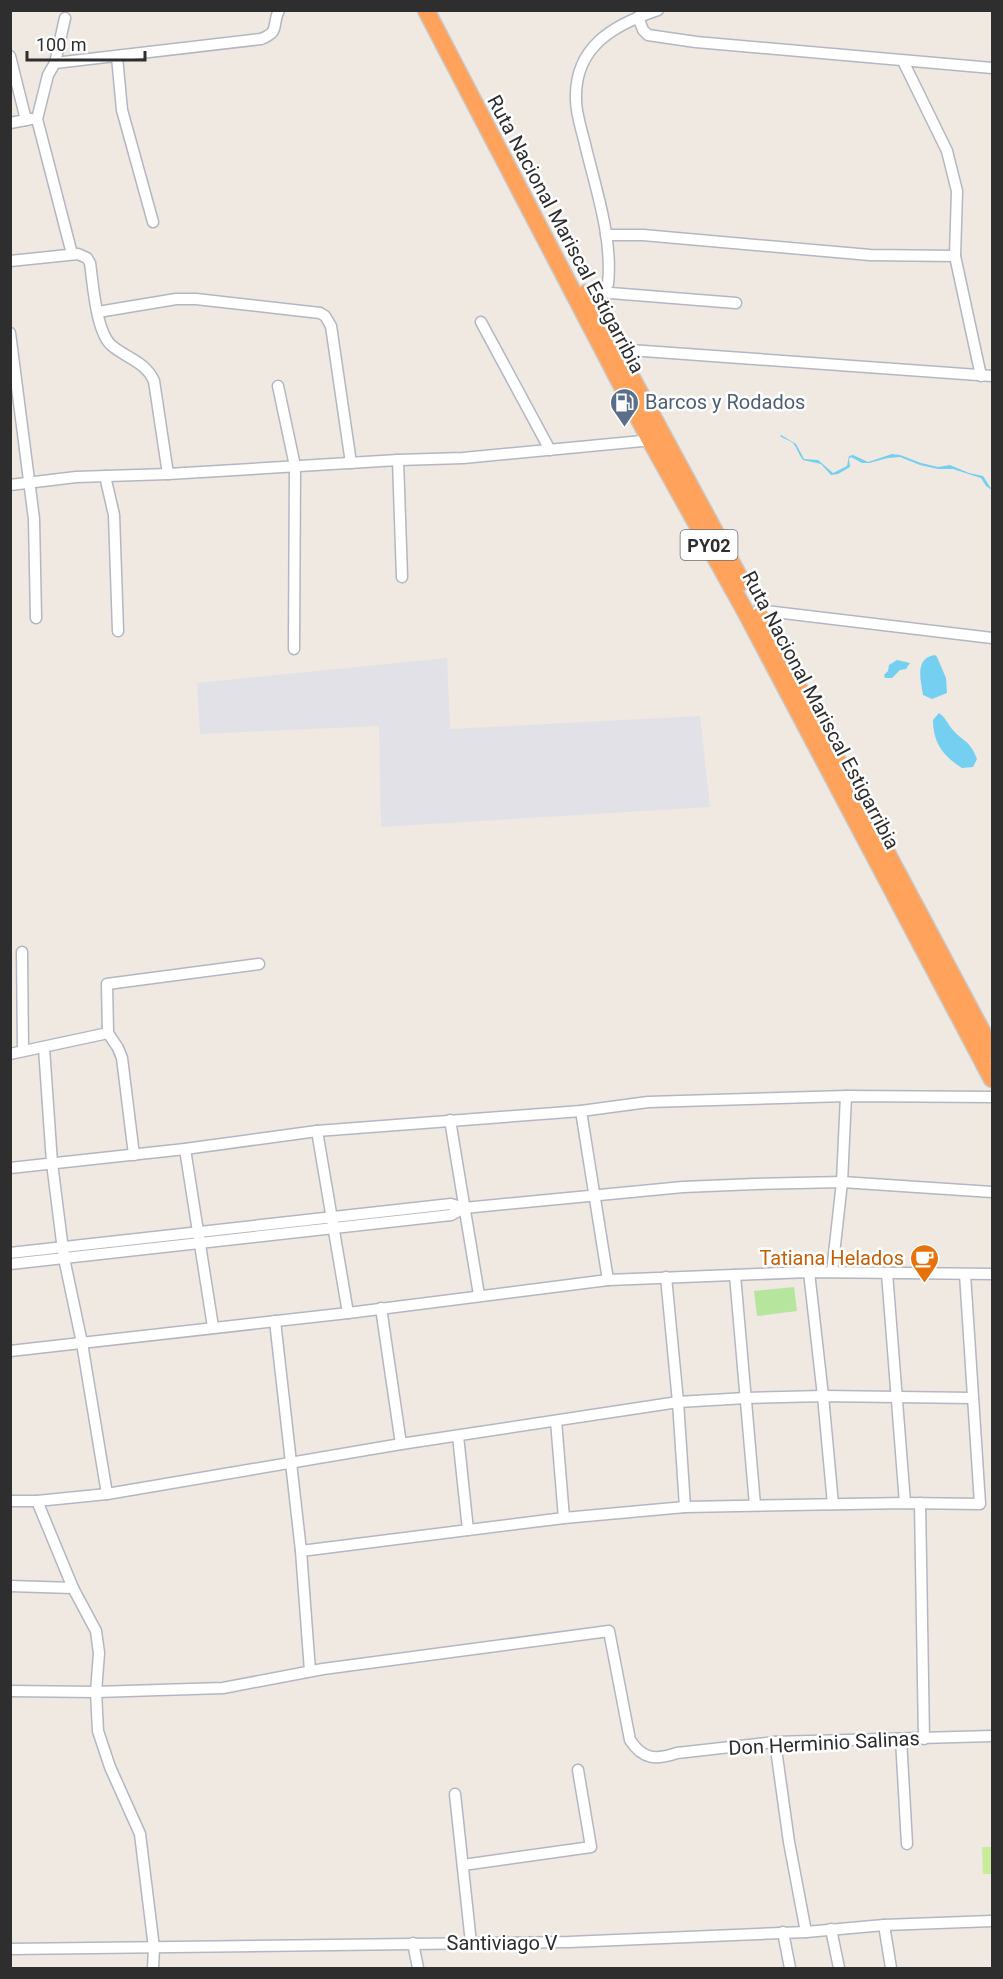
<svg xmlns="http://www.w3.org/2000/svg" width="1003" height="1979" viewBox="0 0 1003 1979" font-family="Roboto,sans-serif">
<rect width="100%" height="100%" fill="#efe9e1"/>
<!-- industrial -->
<path fill="#e3e1e8" d="M447,658L450,729L700,716L710,807L381,827L379,726L200,734L197,683Z"/>
<!-- green -->
<path fill="#b6e59e" d="M794,1287L797,1311L757,1316L754,1291Z"/>
<!-- pitch -->
<path fill="#c9ec9a" d="M982,1847H992V1874H983Z"/>
<!-- water -->
<g fill="#75cff0">
<path d="M781,435L796,444L804,459L818,460L833,473L847,466L849,456L853,455L868,462L892,454L900,455L921,463L938,467L950,465L969,473L983,476L992,490L986,486L981,478L953,469H938L920,465L900,457L888,458L869,463H862L851,457L849,459L850,467L838,474L831,475L821,464L803,460C799,455 797,448 793,443C789,440 784,439 780,436Z"/>
<path d="M935,655L937,657L946,678L947,693L932,699L923,695C921,680 914,658 935,655Z"/>
<path d="M897,660L910,663L906,669L900,670L892,678H885L884,675L888,671L889,665Z"/>
<path d="M939,713C946,718 947,723 952,729C963,742 970,740 977,759L973,767L962,768C943,756 933,743 933,720Z"/>
</g>
<g fill="none" stroke-linecap="round" stroke-linejoin="round">
<defs>
<g id="minor">
<path d="M638,17L643,30L648,35L696,42L992,68"/>
<path d="M65,18L55,63L48,75L37,119L72,254"/>
<path d="M10,56L26,120"/>
<path d="M117,57L122,110L153,222"/>
<path d="M903,61L947,151L957,191L955,256L981,376"/>
<path d="M55,63L261,39C281,31 271,26 279,10"/>
<path d="M10,123L31,119"/>
<path d="M606,235H643L870,255L955,256"/>
<path d="M10,261L78,254L87,258L90,263C93,284 96,331 111,345C126,358 146,362 154,381L168,474"/>
<path d="M598,292L736,303"/>
<path d="M589,300L608,284C613,237 595,187 584,140C581,128 576,113 576,100C574,47 613,25 658,10"/>
<path d="M98,312L176,299H196L320,313L325,316L331,326L351,463"/>
<path d="M481,322L550,450"/>
<path d="M10,333L34,519L36,618"/>
<path d="M616,349L992,376"/>
<path d="M278,386L295,466L294,649"/>
<path d="M398,460L402,577"/>
<path d="M105,476L114,515L118,631"/>
<path d="M10,485L76,477L168,474L398,460L463,458L653,440"/>
<path d="M758,610L992,638"/>
<path d="M22,952L23,1051"/>
<path d="M44,1048L52,1163L64,1258L82,1343L107,1494"/>
<path d="M10,1054L108,1033"/>
<path d="M581,1111L608,1280"/>
<path d="M450,1120L479,1295"/>
<path d="M317,1131L348,1313"/>
<path d="M185,1149L213,1327"/>
<path d="M134,1155L122,1058L118,1048L108,1033L107,984L259,964"/>
<path d="M10,1168L185,1149L317,1131L581,1111L648,1102L846,1096L992,1097"/>
<path d="M464,1208L683,1187L755,1184L842,1182L992,1192"/>
<path d="M10,1253L451,1204L464,1208L451,1215L10,1264"/>
<path d="M809,1272L823,1396L833,1504"/>
<path d="M832,1272L842,1182L846,1096"/>
<path d="M887,1273L905,1503"/>
<path d="M735,1275L755,1505"/>
<path d="M666,1277L678,1402L685,1507"/>
<path d="M381,1308L401,1444"/>
<path d="M275,1321L301,1551L310,1671"/>
<path d="M10,1351L348,1313L608,1280L809,1272L992,1274"/>
<path d="M556,1421L564,1518"/>
<path d="M458,1436L468,1530"/>
<path d="M10,1501H37L107,1494L401,1444L678,1402L746,1398L823,1396L972,1398"/>
<path d="M37,1501L73,1588L96,1631L99,1653L96,1692L98,1731L110,1767L140,1834L154,1948L153,1968"/>
<path d="M920,1503L924,1739"/>
<path d="M301,1551L564,1518L685,1507L905,1503L980,1504L965,1274"/>
<path d="M10,1586L73,1588"/>
<path d="M10,1691L96,1692L223,1688L323,1669L609,1631L630,1740C643,1760 656,1760 677,1753L775,1742L992,1736"/>
<path d="M901,1739L907,1844"/>
<path d="M775,1742L789,1842L806,1932"/>
<path d="M455,1794L471,1943"/>
<path d="M463,1865L591,1847L578,1770"/>
<path d="M884,1925L891,1968"/>
<path d="M831,1929L839,1968"/>
<path d="M783,1932L790,1968"/>
<path d="M413,1943L418,1968"/>
<path d="M10,1949L569,1942L806,1932L884,1925L992,1921"/>
</g>
<g id="highway">
<path d="M426,10L650,440L744,609L992,1079"/>
<path d="M586,293L742,582"/>
<path d="M760,615L992,1050"/>
</g>
</defs>
<!-- minor casing -->
<use href="#minor" stroke="#b4b7c1" stroke-width="13"/>
<!-- highway casing -->
<use href="#highway" stroke="#c9c9c9" stroke-width="19"/>
<!-- minor -->
<use href="#minor" stroke="#fff" stroke-width="10"/>
<!-- highway -->
<use href="#highway" stroke="#ffa35c" stroke-width="16"/>
</g>
<!-- icons -->
<defs>
<symbol id="fuel-pin" viewBox="-11 -11 22 30"><path d="M0 17L-7.5 6A9.5 9.5 0 1 1 7.5 6Z" fill="#5c6f8a" stroke="#fff"/><path d="M-5.5-6h7V0h2V4h1.3V-2.5L3-4.5l.8-.8L6-3V5H2.5V1h-1V6h-7ZM-4.2-4.7v3.2H.2V-4.7Z" fill="#fff"/></symbol>
<symbol id="cafe-pin" viewBox="-11 -11 22 30"><path d="M0 17L-7.5 6A9.5 9.5 0 1 1 7.5 6Z" fill="#e8710a" stroke="#fff"/><path d="M-5.5-4.5H6V0H3Q3 3.5 0 3.5H-2.5Q-5.5 3.5-5.5 0ZM3-3.2v2h1.7v-2ZM-6 4.5H4V6H-6Z" fill="#fff"/></symbol>
</defs>
<g fill-rule="evenodd">
<use href="#fuel-pin" x="608" y="386" width="33" height="45"/>
<use href="#cafe-pin" x="908" y="1242" width="33" height="45"/>
</g>
<g text-anchor="middle" dominant-baseline="central" stroke-width="5" stroke-linejoin="round" paint-order="stroke">
<!-- shield labels -->
<rect fill="#fff" stroke="#6d6d6d" stroke-width="1.5" x="680.5" y="530" width="57" height="30" rx="4.5"/>
<g font-size="18" font-weight="bold" fill="#2e2e2e">
<text x="709" y="545">PY02</text>
</g>
<!-- street labels -->
<g font-size="20" fill="#2e2e2e" stroke="#fff">
<text transform="translate(566 234) rotate(62)">Ruta Nacional Mariscal Estigarribia</text>
<text transform="translate(821 710) rotate(62)">Ruta Nacional Mariscal Estigarribia</text>
<text transform="translate(824 1743) rotate(-3)">Don Herminio Salinas</text>
<text x="502" y="1943">Santiviago V</text>
</g>
<!-- service labels -->
<g font-size="20" fill="#4e5e75" stroke="#fff" text-anchor="start">
<text x="645" y="402">Barcos y Rodados</text>
</g>
<!-- food labels -->
<g font-size="20" fill="#c56008" stroke="#fff" text-anchor="end">
<text x="904" y="1258">Tatiana Helados</text>
</g>
</g>
<!-- border -->
<rect width="1003" height="1979" fill="none" stroke="#2e2e2e" stroke-width="24"/>
<!-- scale -->
<path d="M27 51v9h118v-9" fill="none" stroke="#2e2e2e" stroke-width="3"/>
<text x="36" y="51" font-size="18" fill="#2e2e2e" stroke="#ffffff" stroke-width="4.5" paint-order="stroke">100 m</text>
</svg>
